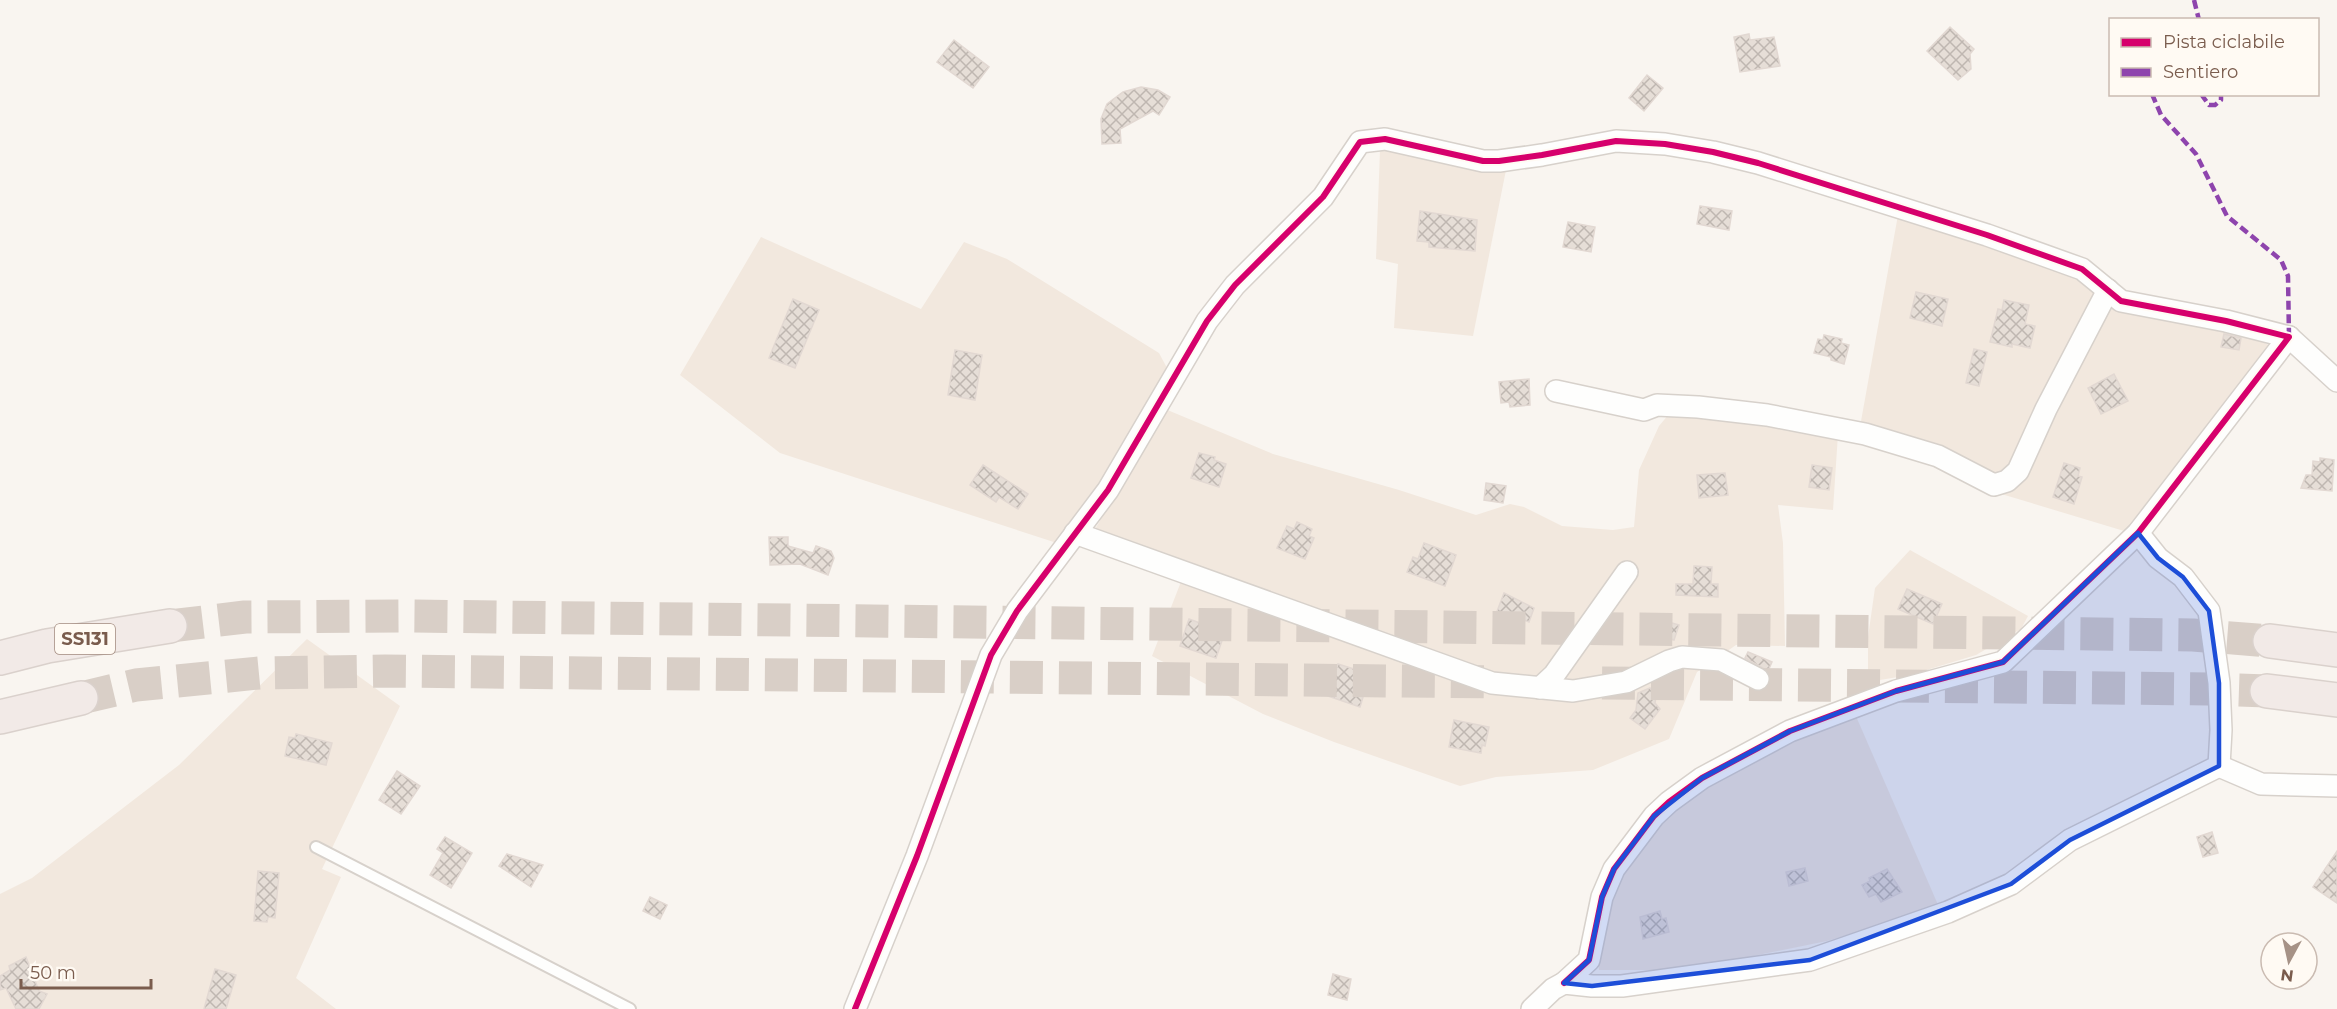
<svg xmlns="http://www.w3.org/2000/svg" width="2337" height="1009" viewBox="0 0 2337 1009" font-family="Montserrat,sans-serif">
<defs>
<pattern id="building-cross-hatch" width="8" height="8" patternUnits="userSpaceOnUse" patternTransform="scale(1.5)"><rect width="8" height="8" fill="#e6ded7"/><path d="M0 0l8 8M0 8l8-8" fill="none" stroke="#bfb7b1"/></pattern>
</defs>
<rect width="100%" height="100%" fill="#f9f5f0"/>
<!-- residential -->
<g fill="#f2e8de">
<path d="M1380,150L1506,170L1473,336L1394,328L1398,264L1376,259Z"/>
<path d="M1898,215L2086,282L2106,307L2253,338L2269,345L2134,534L1998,493L1916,456L1858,438Z"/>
<path d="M761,237L921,309L964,242L1007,259L1159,353L1167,368L1063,545L780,453L680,375Z"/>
<path d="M1165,409L1273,454L1399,490L1476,515L1510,504L1524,507L1562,526L1613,530L1634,527L1639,470L1659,426L1669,414L1736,420L1838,434L1833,510L1778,505L1783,543L1785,646L1736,645L1697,672L1669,739L1593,770L1496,777L1460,786L1334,742L1263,714L1152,656L1186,569L1094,531Z"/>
<path d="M1910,550L2028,616L2021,629L1976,655L1910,675L1868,682V637L1875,588Z"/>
<path d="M307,639L400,706L322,869L341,877L296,978L336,1009H0V894L32,878L179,765Z"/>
<path d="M1852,707L1939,907L1827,941L1684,970H1599L1596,945L1616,876L1673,805Z"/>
</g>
<!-- building -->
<g fill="url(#building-cross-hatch)" stroke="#e2d8d2" stroke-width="1.5">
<path d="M1950,27L1974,49L1970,54L1971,69L1958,80L1927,51Z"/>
<path d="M1749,34L1750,40L1774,37L1780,66L1740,72L1734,37Z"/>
<path d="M954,40L989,67L973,88L937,62Z"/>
<path d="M1647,75L1663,88L1644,111L1629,98Z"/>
<path d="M1141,87L1158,90L1170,97L1159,115L1153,111L1120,129L1121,143L1102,144L1101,119L1107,104L1123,92Z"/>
<path d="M1700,206L1732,211L1729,230L1697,224Z"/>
<path d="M1420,211L1477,220L1475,251L1429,247V242L1417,241Z"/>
<path d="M1568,222L1595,227L1591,252L1563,247Z"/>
<path d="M1916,292L1948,299L1942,326L1910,318Z"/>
<path d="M793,299L819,310L795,368L769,358Z"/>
<path d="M2004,300L2029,305L2025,324L2035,326L2030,348L2012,344V347L1990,342L1998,309L2002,310Z"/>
<path d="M2224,334L2241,338L2239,350L2221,347Z"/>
<path d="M1824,335L1842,339L1841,343L1849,345L1844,364L1831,360V357L1814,353L1818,339L1823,340Z"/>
<path d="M1974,349L1987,352L1979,386L1966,383Z"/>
<path d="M955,350L982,355L975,400L948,395Z"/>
<path d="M2114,374L2128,401L2101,414L2088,388Z"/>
<path d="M1529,379L1530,405L1510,407L1509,402L1501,403L1499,382Z"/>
<path d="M1199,453L1215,457L1214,460L1226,464L1219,487L1191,478Z"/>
<path d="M2320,458L2334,460L2332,491L2301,488L2306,475H2312L2313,461L2320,462Z"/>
<path d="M2064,463L2080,468L2078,476L2082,477L2074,504L2053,497Z"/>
<path d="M983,465L1028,494L1018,509L999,497L996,502L970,485Z"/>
<path d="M1812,465L1832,468L1829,490L1809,487Z"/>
<path d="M1725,473L1728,495L1699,498L1697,475Z"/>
<path d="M1486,483L1506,486L1503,503L1484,500Z"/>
<path d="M1297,522L1312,529L1309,536L1314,538L1305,559L1277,548L1287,526L1294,529Z"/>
<path d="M769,537H788V546L813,553L816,546L831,551L834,558L828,575L800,564L770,565Z"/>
<path d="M1424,543L1456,555L1445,586L1407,572L1413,557L1418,559Z"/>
<path d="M1694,566L1712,567L1711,584H1718V597L1676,595V584H1693Z"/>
<path d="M1907,589L1942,604L1933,624L1898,609Z"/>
<path d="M1504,593L1534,608L1529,622L1514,616L1512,620L1496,614Z"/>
<path d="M1189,619L1225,632L1216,658L1180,646Z"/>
<path d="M1658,619L1679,625L1674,640L1653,634Z"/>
<path d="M1748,652L1772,662L1768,671L1745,658Z"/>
<path d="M1338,664L1370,674L1360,707L1328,696Z"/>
<path d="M1650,688L1656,697L1655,703L1660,709L1645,729L1630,718L1636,710L1638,693Z"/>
<path d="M1454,720L1489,727L1485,746L1482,745L1481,753L1449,747Z"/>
<path d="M296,734L332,743L326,765L285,756L289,737L295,738Z"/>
<path d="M397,771L420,786L401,814L379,800Z"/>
<path d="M2212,832L2218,853L2203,857L2197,837Z"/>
<path d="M445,837L472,853L451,888L430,875L443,853L437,849Z"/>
<path d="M2337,851V903L2313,887Z"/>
<path d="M507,854L543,865L531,887L499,866Z"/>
<path d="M1805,868L1808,881L1789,886L1786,872Z"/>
<path d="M1887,869L1902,892L1881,902L1876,894L1869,897L1862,885L1870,881L1869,878Z"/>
<path d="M258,871L279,873L275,918L268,917L267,922L254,921Z"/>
<path d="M650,897L667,905L660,919L643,911Z"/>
<path d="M1660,911L1662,919L1666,918L1669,932L1643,939L1640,917Z"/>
<path d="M26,957L39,991L47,994L39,1009H16L6,988L0,990V976L10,970L9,966Z"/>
<path d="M215,969L236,975L226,1009H204Z"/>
<path d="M1333,974L1351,979L1347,1000L1328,995Z"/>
</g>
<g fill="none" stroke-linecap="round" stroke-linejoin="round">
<!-- highway-tunnel -->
<g stroke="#d9cfc7" stroke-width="33" stroke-dasharray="33 16" stroke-linecap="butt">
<path d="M170,626L245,617L406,616L2193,635L2270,641"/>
<path d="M1602,683L2209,689L2267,691"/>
<path d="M81,698L136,685L259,673L385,671L1499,682"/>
</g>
<defs>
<path id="lane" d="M316,847L630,1009"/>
<g id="street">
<path d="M2289,337L2337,381"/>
<path d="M1556,391L1644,410L1657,405L1698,407L1767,415L1865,434L1938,456L1994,485L2007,481L2018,471L2046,409L2108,290"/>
<path d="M1075,533L1492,683L1573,691L1626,682L1669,661L1682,657L1721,660L1758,679"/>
<path d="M1540,688L1554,675L1627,572"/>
<path d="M2219,766L2261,784L2337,786"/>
<path d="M1564,983L1589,960L1602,897L1614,869L1654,816L1669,802L1702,778L1790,731L1896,691L2003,662L2138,533L2289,337"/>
<path d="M855,1009L917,856L991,655L1017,611L1108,490L1207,321L1235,285L1323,197L1360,142L1385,139L1483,161H1499L1542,155L1616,141L1665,144L1713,152L1758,163L1987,235L2082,269L2121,301L2226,321L2289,337"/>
<path d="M1532,1009L1553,989L1564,983L1592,986H1622L1810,960L1948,912L2011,884L2070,840L2219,766L2221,730L2219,683L2209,611L2183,577L2158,558L2138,533"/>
</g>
<g id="highway">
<path d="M2270,641L2337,650"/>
<path d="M0,658L47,646L170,626"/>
<path d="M2267,691L2337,700"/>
<path d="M0,717L81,698"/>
</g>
</defs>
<!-- lane casing -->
<use href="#lane" stroke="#d7d1cb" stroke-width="14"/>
<!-- street casing -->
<use href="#street" stroke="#d7d1cb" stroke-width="24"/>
<!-- highway casing -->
<use href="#highway" stroke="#dad1cc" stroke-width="36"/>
<!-- lane -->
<use href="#lane" stroke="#fefefd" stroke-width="10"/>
<!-- street -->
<use href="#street" stroke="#fefefd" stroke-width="21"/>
<!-- highway -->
<use href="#highway" stroke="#f2eae7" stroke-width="33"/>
<!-- quiet -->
<g stroke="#8e44ad" stroke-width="4.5" stroke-dasharray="9 4.5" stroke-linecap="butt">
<path d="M2194,0L2199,20"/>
<path d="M2152,94L2161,115L2196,154L2227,216L2281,260L2288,276L2289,337"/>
<path d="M2201,94L2209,105H2215L2221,100V94"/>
</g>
<defs>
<path id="cycleway" d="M855,1009L917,856L991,655L1017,611L1108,490L1207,321L1235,285L1323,197L1360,142L1385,139L1483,161H1499L1542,155L1616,141L1665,144L1713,152L1758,163L1987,235L2082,269L2121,301L2226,321L2289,337L2138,533L2003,662L1896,691L1790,731L1702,778L1669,802L1654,816L1614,869L1602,897L1589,960L1564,983"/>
</defs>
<!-- cycleway casing -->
<use href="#cycleway" stroke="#fffaf3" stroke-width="10"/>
<!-- cycleway -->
<use href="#cycleway" stroke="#d6006c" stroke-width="6"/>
</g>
<!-- marked area -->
<path fill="#1d4ed8" fill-opacity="0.2" stroke="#1d4ed8" stroke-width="4.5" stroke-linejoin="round" d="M2138,533L2158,558L2183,577L2209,611L2219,683V766L2070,840L2011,884L1810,960L1592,986L1564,983L1589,960L1602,897L1614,869L1654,816L1702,778L1790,731L1896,691L2003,662Z"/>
<g text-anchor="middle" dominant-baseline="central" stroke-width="4.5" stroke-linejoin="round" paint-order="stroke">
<!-- shield labels -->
<rect fill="#fffaf3" stroke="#a28b7f" stroke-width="1.5" x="55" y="624" width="60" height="30" rx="4.5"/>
<g font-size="18" font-weight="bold" fill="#7a5c4d">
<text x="85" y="639">SS131</text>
</g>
</g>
<!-- legend -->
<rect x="2109" y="18" width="210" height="78" fill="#fffaf3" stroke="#cabbb1" stroke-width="1.5"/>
<rect x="2121" y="38" width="30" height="9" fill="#d6006c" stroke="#cabbb1" stroke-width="1.5"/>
<text x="2163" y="48" font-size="18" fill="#7a5c4d">Pista ciclabile</text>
<rect x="2121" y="68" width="30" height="9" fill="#8e44ad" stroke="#cabbb1" stroke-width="1.5"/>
<text x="2163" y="78" font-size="18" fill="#7a5c4d">Sentiero</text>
<!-- north arrow -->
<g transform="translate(2289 961) rotate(188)"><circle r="28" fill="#fffaf3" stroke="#cabbb1" stroke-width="1.5"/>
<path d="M0-4.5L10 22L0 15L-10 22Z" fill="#a69286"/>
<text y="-9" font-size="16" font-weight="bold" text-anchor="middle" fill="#7a5c4d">N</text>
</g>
<!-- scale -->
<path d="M21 979v9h130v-9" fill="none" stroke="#7a5c4d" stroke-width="3"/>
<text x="30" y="979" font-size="18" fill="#7a5c4d" stroke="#fffaf3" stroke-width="4.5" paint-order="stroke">50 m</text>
</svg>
